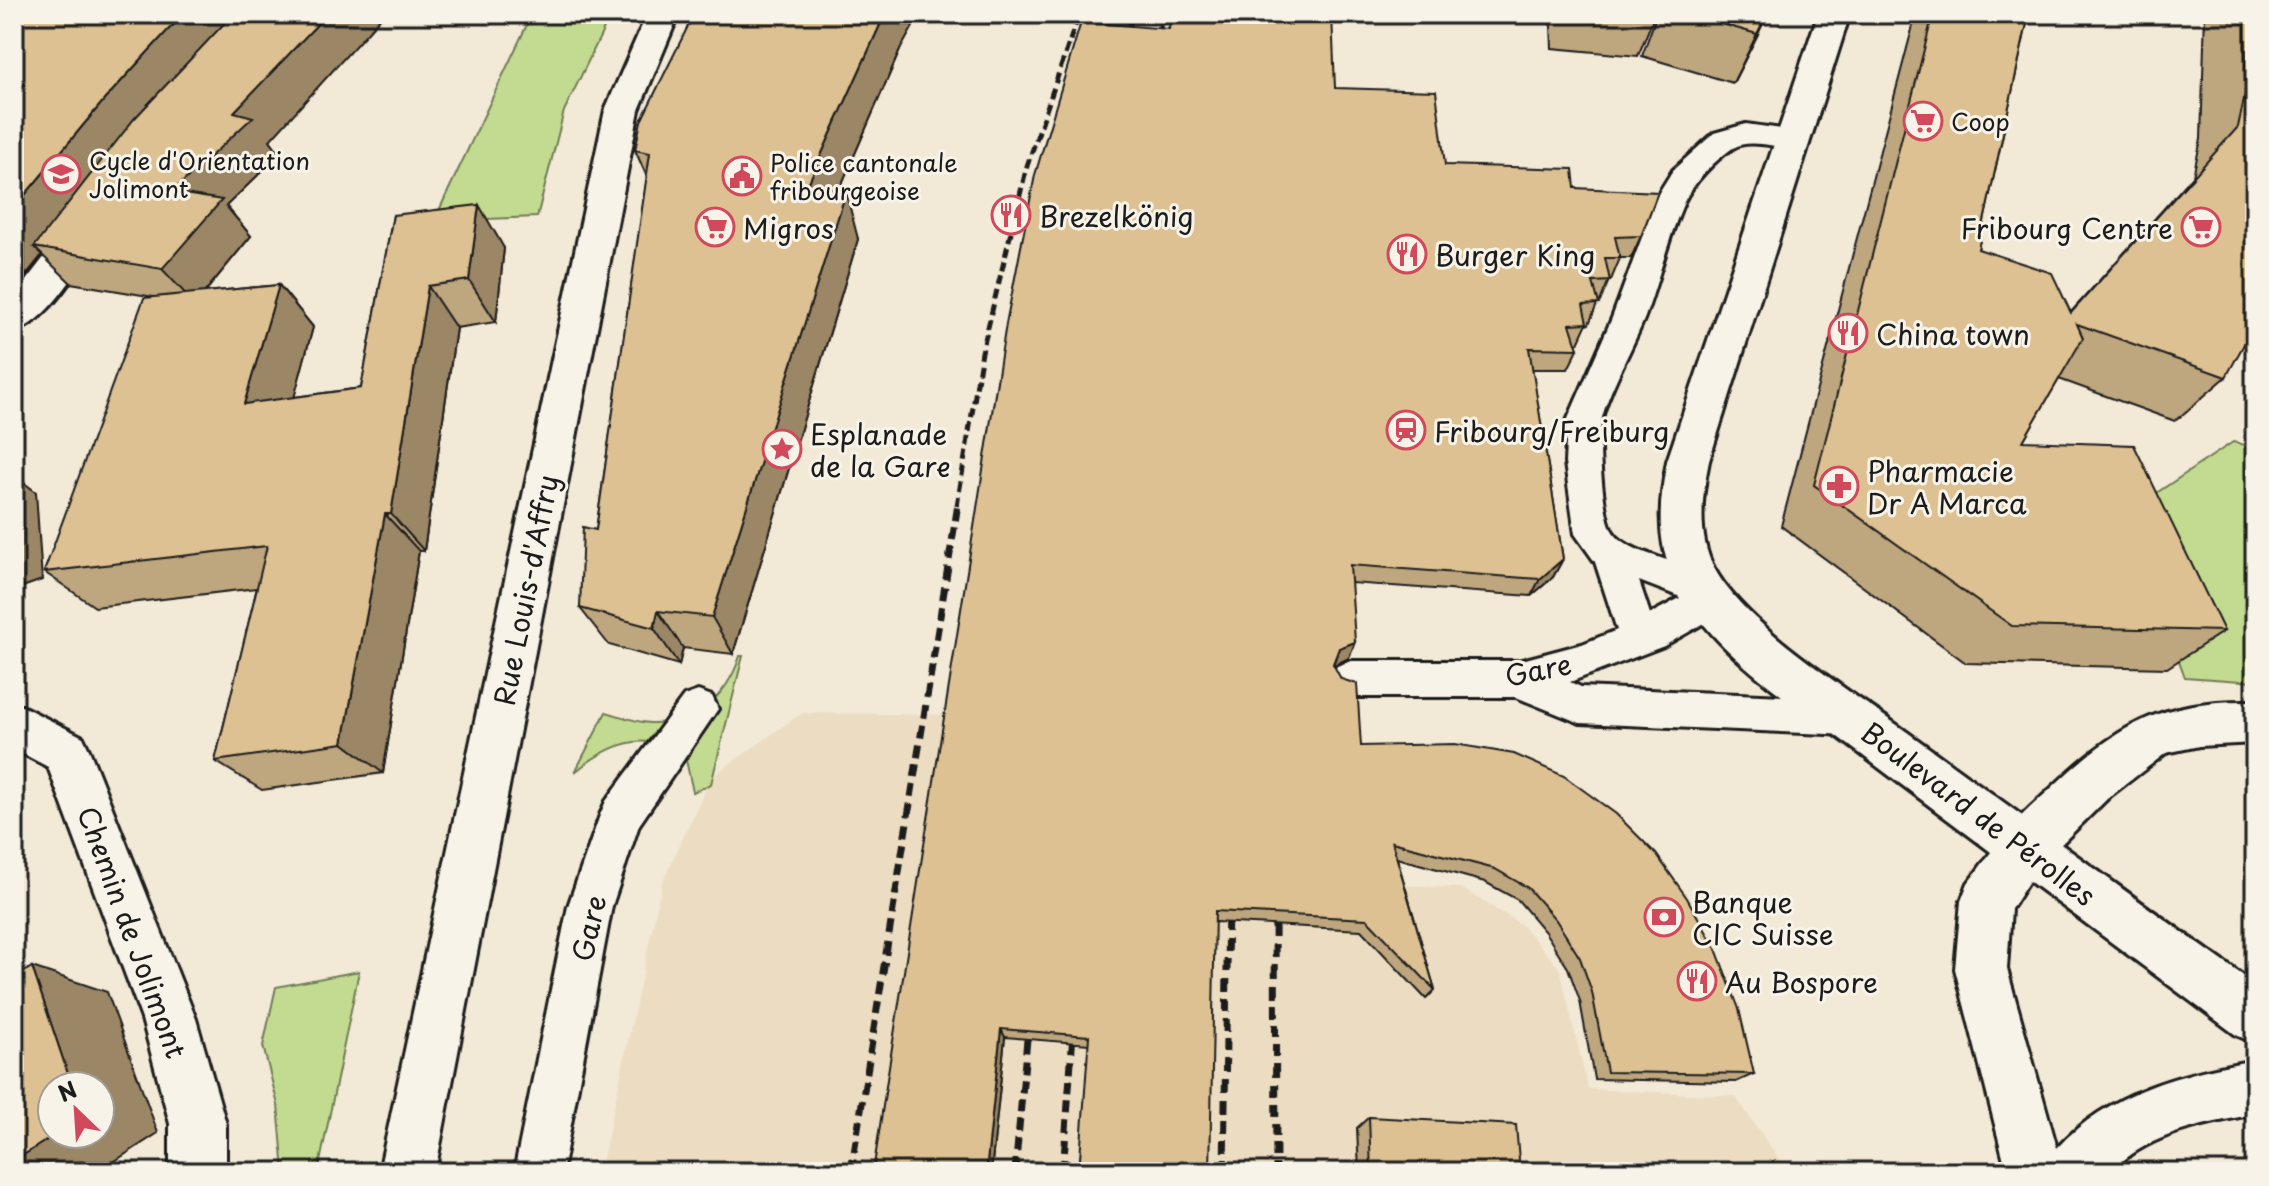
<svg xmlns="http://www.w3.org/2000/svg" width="2269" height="1186" viewBox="0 0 2269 1186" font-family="'Playpen Sans',sans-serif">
<rect width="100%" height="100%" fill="#f2e9d7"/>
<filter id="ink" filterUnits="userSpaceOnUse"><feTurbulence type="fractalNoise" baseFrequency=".0125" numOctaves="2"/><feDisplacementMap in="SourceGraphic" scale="16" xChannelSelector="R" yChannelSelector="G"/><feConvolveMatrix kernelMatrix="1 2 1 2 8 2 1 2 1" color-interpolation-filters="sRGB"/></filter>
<g filter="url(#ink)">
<!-- built -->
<path fill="#ecddc2" d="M802,713L1351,719L1356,883L1461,888L1521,924L1560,969L1588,1089L1735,1096L1788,1172H600L662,883L711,777Z"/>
<!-- green -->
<g fill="#c3db91" stroke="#707c56" stroke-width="2">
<path d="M532,14H611L564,111L537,217L434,221Z"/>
<path d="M2233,442L2255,448V682L2185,677L2125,514Z"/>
<path d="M740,656H743L711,784L693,792L686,760C678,755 668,747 658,744C629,735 597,754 575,772L606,712C620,716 636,722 650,723C696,724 727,697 740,656Z"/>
<path d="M359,971L318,1172H284L278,1105L263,1046L276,987Z"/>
</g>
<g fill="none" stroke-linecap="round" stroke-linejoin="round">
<defs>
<g id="lane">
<path d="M1746,124L1804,132L1809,139L1804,146C1783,152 1752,136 1733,148C1715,160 1694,182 1684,202C1668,238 1659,279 1645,317C1634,345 1605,397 1601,423C1598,448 1602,503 1610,526C1623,562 1709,556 1730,600L1724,612L1664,646L1570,682L1581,687L1850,699L1864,704L1870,717L1864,730L1850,735L1580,723L1516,697H1351L1337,692L1331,679L1337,666L1351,661H1518L1582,644L1617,630L1595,562L1575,534L1565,463L1567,421L1612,318L1658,194L1673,170L1714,133ZM1639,581L1678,596L1680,598L1650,614Z"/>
<path d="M698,691L712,696L718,709L639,825L612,906L562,1172H514L568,906L600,815L606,801L684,696Z"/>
</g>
<g id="street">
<path d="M93,207L106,211L111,220L106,229C83,260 51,321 14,332V296L80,211Z"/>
<path d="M2255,701V743L2199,746L2166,753L2109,797L2041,864L2024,871L2007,864L1999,847C2009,824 2029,809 2047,792C2115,727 2158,699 2255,701Z"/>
<path d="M22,706L83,737L90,752L196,1019L226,1124V1172H170V1124L142,1019L48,767L14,749V707Z"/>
</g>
<g id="secondary">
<path d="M647,14H679L639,110L435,1172H379L605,110Z"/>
<path d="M1818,14H1850L1709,461C1702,495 1697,536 1714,568C1745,626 1852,692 1907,732C2023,816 2138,901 2255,984V1043L2236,1035L2029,881L2011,909L2007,969L2057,1148C2108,1092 2182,1073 2255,1060V1114C2205,1124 2147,1133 2111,1172H2007L1955,969L1961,901L1968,883L1991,852C1944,817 1897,781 1850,746C1785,697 1702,647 1670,569C1656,534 1660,497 1667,461Z"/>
</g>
</defs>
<!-- lane casing -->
<use href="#lane" stroke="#1c1c1c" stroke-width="6"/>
<!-- street casing -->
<use href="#street" stroke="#1c1c1c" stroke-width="6"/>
<!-- secondary casing -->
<use href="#secondary" stroke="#1c1c1c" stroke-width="6"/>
<!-- lane -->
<use href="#lane" fill="#f7f3e8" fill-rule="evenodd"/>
<!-- street -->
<use href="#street" fill="#f7f3e8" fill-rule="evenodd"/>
<!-- secondary -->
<use href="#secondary" fill="#f7f3e8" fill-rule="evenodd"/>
<!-- rail-far1 -->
<g stroke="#1c1c1c" stroke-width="5" stroke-dasharray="10 5" stroke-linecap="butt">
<path d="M1126,46L1132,14"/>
<path d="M1157,48L1162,14"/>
<path d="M957,506L982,352L1027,166L1079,14"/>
</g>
<!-- rail -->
<g stroke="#1c1c1c" stroke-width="7" stroke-dasharray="13 7" stroke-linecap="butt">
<path d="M1275,904L1276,1172"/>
<path d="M851,1172L958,504"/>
<path d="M1015,1172L1029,1017"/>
<path d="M1063,1172L1074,1020"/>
<path d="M1224,1172L1228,902"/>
</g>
</g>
<!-- wall -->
<g fill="#bea67e" stroke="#1c1c1c" stroke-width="2">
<path d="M14,14L270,140L280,154L226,206L251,236L205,292L279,285L313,327L294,397L361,388L393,215L504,248L496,322L456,328L424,551H419L383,773L262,790L215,761L257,588L95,607L44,572L154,297L71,283L42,255L26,275L14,273Z"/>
<path d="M1544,14H1655L1638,56L1552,48L1551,26Z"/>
<path d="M1657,14H1768L1733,83L1642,56Z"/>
<path d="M1916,14H2029L1978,249L2071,312L2193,176L2201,139L2205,14H2255L2226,377L2175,421L2059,379L2023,441L2224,631L2167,668L1966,663L1781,526Z"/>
<path d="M900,50L839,190L858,239L733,654L683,648L679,665L609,645L580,608L596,530L647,177L635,150Z"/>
<path d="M1335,88L1445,165L1575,188L1641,236L1631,258H1620L1611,280H1609L1600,302H1598L1589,324L1586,325L1578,343H1576L1578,349L1568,369H1532L1563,559L1553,577L1531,596L1351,583L1349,658L1334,666L1361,746L1754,1074L1736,1082L1594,1079L1580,1001L1568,968L1545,932L1518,900L1485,882L1397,858L1435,990L1426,999L1361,930L1215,922L1089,1044L1005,1037L991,1172H873Z"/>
<path d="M1369,1117L1520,1172H1359L1357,1128Z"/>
</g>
<!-- shaded-wall -->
<g fill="#9b8766" stroke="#1c1c1c" stroke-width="2">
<path d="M185,14H251L34,247L42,255L26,275L14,264V208L105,99L168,30Z"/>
<path d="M327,14H384L270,140L280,154L226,206L251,236L195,304L162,269L172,192L234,112Z"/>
<path d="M885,14H920L900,50L821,232L808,184Z"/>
<path d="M1767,14L1758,34L1733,83L1757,34Z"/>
<path d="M846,192L858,239L733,654L712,617Z"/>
<path d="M479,205L504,248L496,322L469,280Z"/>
<path d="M279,285L313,327L282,443L244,404Z"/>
<path d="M428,286L456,328L424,551L391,514Z"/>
<path d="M14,475L36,492L42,580L14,590Z"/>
<path d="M385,514L419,551L383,773L343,743Z"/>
<path d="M1563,559L1553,577L1531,596L1540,579Z"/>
<path d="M658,611L683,648L679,665L654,628Z"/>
<path d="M1355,642L1349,658L1334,665L1328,680L1339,648Z"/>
<path d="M32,967L107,992L158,1133L98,1172H14V1161L56,1134H100V1086H72Z"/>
<path d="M1001,1029L1005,1037L991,1172H986Z"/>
</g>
<!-- building -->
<g fill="#ddc192" stroke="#1c1c1c" stroke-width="2">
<path d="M14,14H185L168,30L105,99L14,208Z"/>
<path d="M233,14H327L234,112L253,117L172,192L222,200L162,269L34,247L134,119Z"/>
<path d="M694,14H885L808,184L846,192L712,617L658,611L654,628L580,608L583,527L596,530L650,153L635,150L641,121Z"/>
<path d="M1171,14H1332L1335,88L1436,91L1445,165L1573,169L1575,188L1658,192L1641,236L1615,237L1620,258H1605L1610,281L1593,282L1599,304L1583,305L1587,323L1570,324L1578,349L1529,348L1563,559L1540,579L1350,565L1355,642L1339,648L1333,664L1341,679L1357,684L1361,746L1455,744L1514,754L1564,776L1616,814L1656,854L1687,898L1716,949L1739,1009L1754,1074L1607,1072L1592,992L1580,958L1556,920L1528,888L1495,869L1392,842L1435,990L1367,919L1215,911L1210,1172H1079L1089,1036L1001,1029L986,1172H873L888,1073L1006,324L1035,175L1081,22L1169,29Z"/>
<path d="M1687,14H1767L1757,34Z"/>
<path d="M1933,14H2029L1978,249L2052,273L2071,313L2238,127L2246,90L2245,14H2255V324L2226,377L2077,324L2083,338L2023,441L2134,445L2224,631L2012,626L1814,485Z"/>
<path d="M479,205L469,280L428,286L391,514H385L343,743L215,761L267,546L44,572L144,298L279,285L244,404L361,388L393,215Z"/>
<path d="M32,967L72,1086H52V1134H56L14,1161V978Z"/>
<path d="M1369,1117L1516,1125L1520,1172H1371Z"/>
</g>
</g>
<!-- icons -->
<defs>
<symbol id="supermarket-ring" viewBox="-11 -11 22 22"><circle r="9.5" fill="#f7f3e8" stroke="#d1495b" stroke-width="1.5"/><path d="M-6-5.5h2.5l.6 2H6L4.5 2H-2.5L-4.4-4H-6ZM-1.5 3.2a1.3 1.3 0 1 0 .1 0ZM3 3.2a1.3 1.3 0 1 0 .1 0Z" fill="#d1495b"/></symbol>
<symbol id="school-ring" viewBox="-11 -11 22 22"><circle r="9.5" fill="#f7f3e8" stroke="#d1495b" stroke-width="1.5"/><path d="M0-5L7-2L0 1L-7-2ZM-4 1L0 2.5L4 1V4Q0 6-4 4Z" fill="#d1495b"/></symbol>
<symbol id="civic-ring" viewBox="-11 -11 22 22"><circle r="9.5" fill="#f7f3e8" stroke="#d1495b" stroke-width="1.5"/><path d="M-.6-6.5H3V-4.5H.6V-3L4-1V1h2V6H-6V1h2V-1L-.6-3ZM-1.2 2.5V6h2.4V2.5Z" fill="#d1495b"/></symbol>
<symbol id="restaurant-ring" viewBox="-11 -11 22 22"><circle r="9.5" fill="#f7f3e8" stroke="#d1495b" stroke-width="1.5"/><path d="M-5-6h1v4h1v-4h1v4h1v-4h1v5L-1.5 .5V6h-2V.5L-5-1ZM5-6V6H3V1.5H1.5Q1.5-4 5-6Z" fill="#d1495b"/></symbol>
<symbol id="station-ring" viewBox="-11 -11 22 22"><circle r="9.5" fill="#f7f3e8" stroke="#d1495b" stroke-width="1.5"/><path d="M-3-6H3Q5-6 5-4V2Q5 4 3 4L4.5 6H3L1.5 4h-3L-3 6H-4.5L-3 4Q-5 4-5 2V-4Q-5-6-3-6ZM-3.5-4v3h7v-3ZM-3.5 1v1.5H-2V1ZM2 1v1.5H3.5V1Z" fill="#d1495b"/></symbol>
<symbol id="sight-ring" viewBox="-11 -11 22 22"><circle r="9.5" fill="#f7f3e8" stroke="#d1495b" stroke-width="1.5"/><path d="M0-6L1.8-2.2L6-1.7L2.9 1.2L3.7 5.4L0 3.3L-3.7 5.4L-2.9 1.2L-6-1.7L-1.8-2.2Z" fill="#d1495b"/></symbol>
<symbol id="pharmacy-ring" viewBox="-11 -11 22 22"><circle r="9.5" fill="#f7f3e8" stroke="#d1495b" stroke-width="1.5"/><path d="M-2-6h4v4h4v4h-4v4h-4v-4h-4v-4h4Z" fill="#d1495b"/></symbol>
<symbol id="bank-ring" viewBox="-11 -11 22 22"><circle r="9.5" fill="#f7f3e8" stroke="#d1495b" stroke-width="1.5"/><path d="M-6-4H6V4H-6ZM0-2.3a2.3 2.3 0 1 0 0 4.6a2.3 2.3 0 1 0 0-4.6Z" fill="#d1495b"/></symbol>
</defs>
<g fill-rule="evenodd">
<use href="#supermarket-ring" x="1901" y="99" width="44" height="44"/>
<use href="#school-ring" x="39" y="152" width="44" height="44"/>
<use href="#civic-ring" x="720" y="154" width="44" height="44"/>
<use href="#restaurant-ring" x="989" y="193" width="44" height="44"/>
<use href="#supermarket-ring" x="693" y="205" width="44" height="44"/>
<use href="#supermarket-ring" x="2179" y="205" width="44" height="44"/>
<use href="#restaurant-ring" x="1385" y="232" width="44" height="44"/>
<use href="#restaurant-ring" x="1826" y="311" width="44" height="44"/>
<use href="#station-ring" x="1384" y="408" width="44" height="44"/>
<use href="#sight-ring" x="760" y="427" width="44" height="44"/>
<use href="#pharmacy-ring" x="1817" y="464" width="44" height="44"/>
<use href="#bank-ring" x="1642" y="895" width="44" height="44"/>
<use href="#restaurant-ring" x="1675" y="959" width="44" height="44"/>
</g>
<g text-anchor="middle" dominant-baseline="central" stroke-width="6" stroke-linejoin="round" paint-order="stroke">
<!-- far-poi labels -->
<g font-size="24" fill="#1c1c1c" stroke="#f7f3e8" text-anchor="start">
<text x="1951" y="121">Coop</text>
<text x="89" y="160">Cycle d'Orientation<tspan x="89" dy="28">Jolimont</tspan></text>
<text x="770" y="162">Police cantonale<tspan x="770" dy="28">fribourgeoise</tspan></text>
</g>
<!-- poi labels -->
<g font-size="28" fill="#1c1c1c" stroke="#f7f3e8" text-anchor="start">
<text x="1039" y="215">Brezelkönig</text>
<text x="743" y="227">Migros</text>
<text x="2173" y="227" text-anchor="end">Fribourg Centre</text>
<text x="1435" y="254">Burger King</text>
<text x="1876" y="333">China town</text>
<text x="1434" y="430">Fribourg/Freiburg</text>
<text x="810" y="433">Esplanade<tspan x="810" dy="32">de la Gare</tspan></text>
<text x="1867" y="470">Pharmacie<tspan x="1867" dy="32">Dr A Marca</tspan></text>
<text x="1692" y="901">Banque<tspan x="1692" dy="32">CIC Suisse</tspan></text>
<text x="1725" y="981">Au Bospore</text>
</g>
<!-- street labels -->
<g font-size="28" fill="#1c1c1c" stroke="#f7f3e8">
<text transform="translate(525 590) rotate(-79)">Rue Louis-d'Affry</text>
<text transform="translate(1538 669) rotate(-11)">Gare</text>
<text transform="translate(1979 813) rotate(37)">Boulevard de Pérolles</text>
<text transform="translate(588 928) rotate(-77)">Gare</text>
<text transform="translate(133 932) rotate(70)">Chemin de Jolimont</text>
</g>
</g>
<!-- margin -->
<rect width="2269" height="1186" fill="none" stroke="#f7f3e8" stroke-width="48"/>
<rect x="24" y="24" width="2221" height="1138" fill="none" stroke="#1c1c1c" stroke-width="3" filter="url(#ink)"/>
<!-- north arrow -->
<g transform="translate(76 1110) rotate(335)"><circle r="38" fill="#f7f3e8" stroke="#9f9d96" stroke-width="2"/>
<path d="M0-6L14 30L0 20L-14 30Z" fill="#d1495b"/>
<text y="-12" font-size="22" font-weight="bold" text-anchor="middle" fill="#1c1c1c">N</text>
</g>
</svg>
